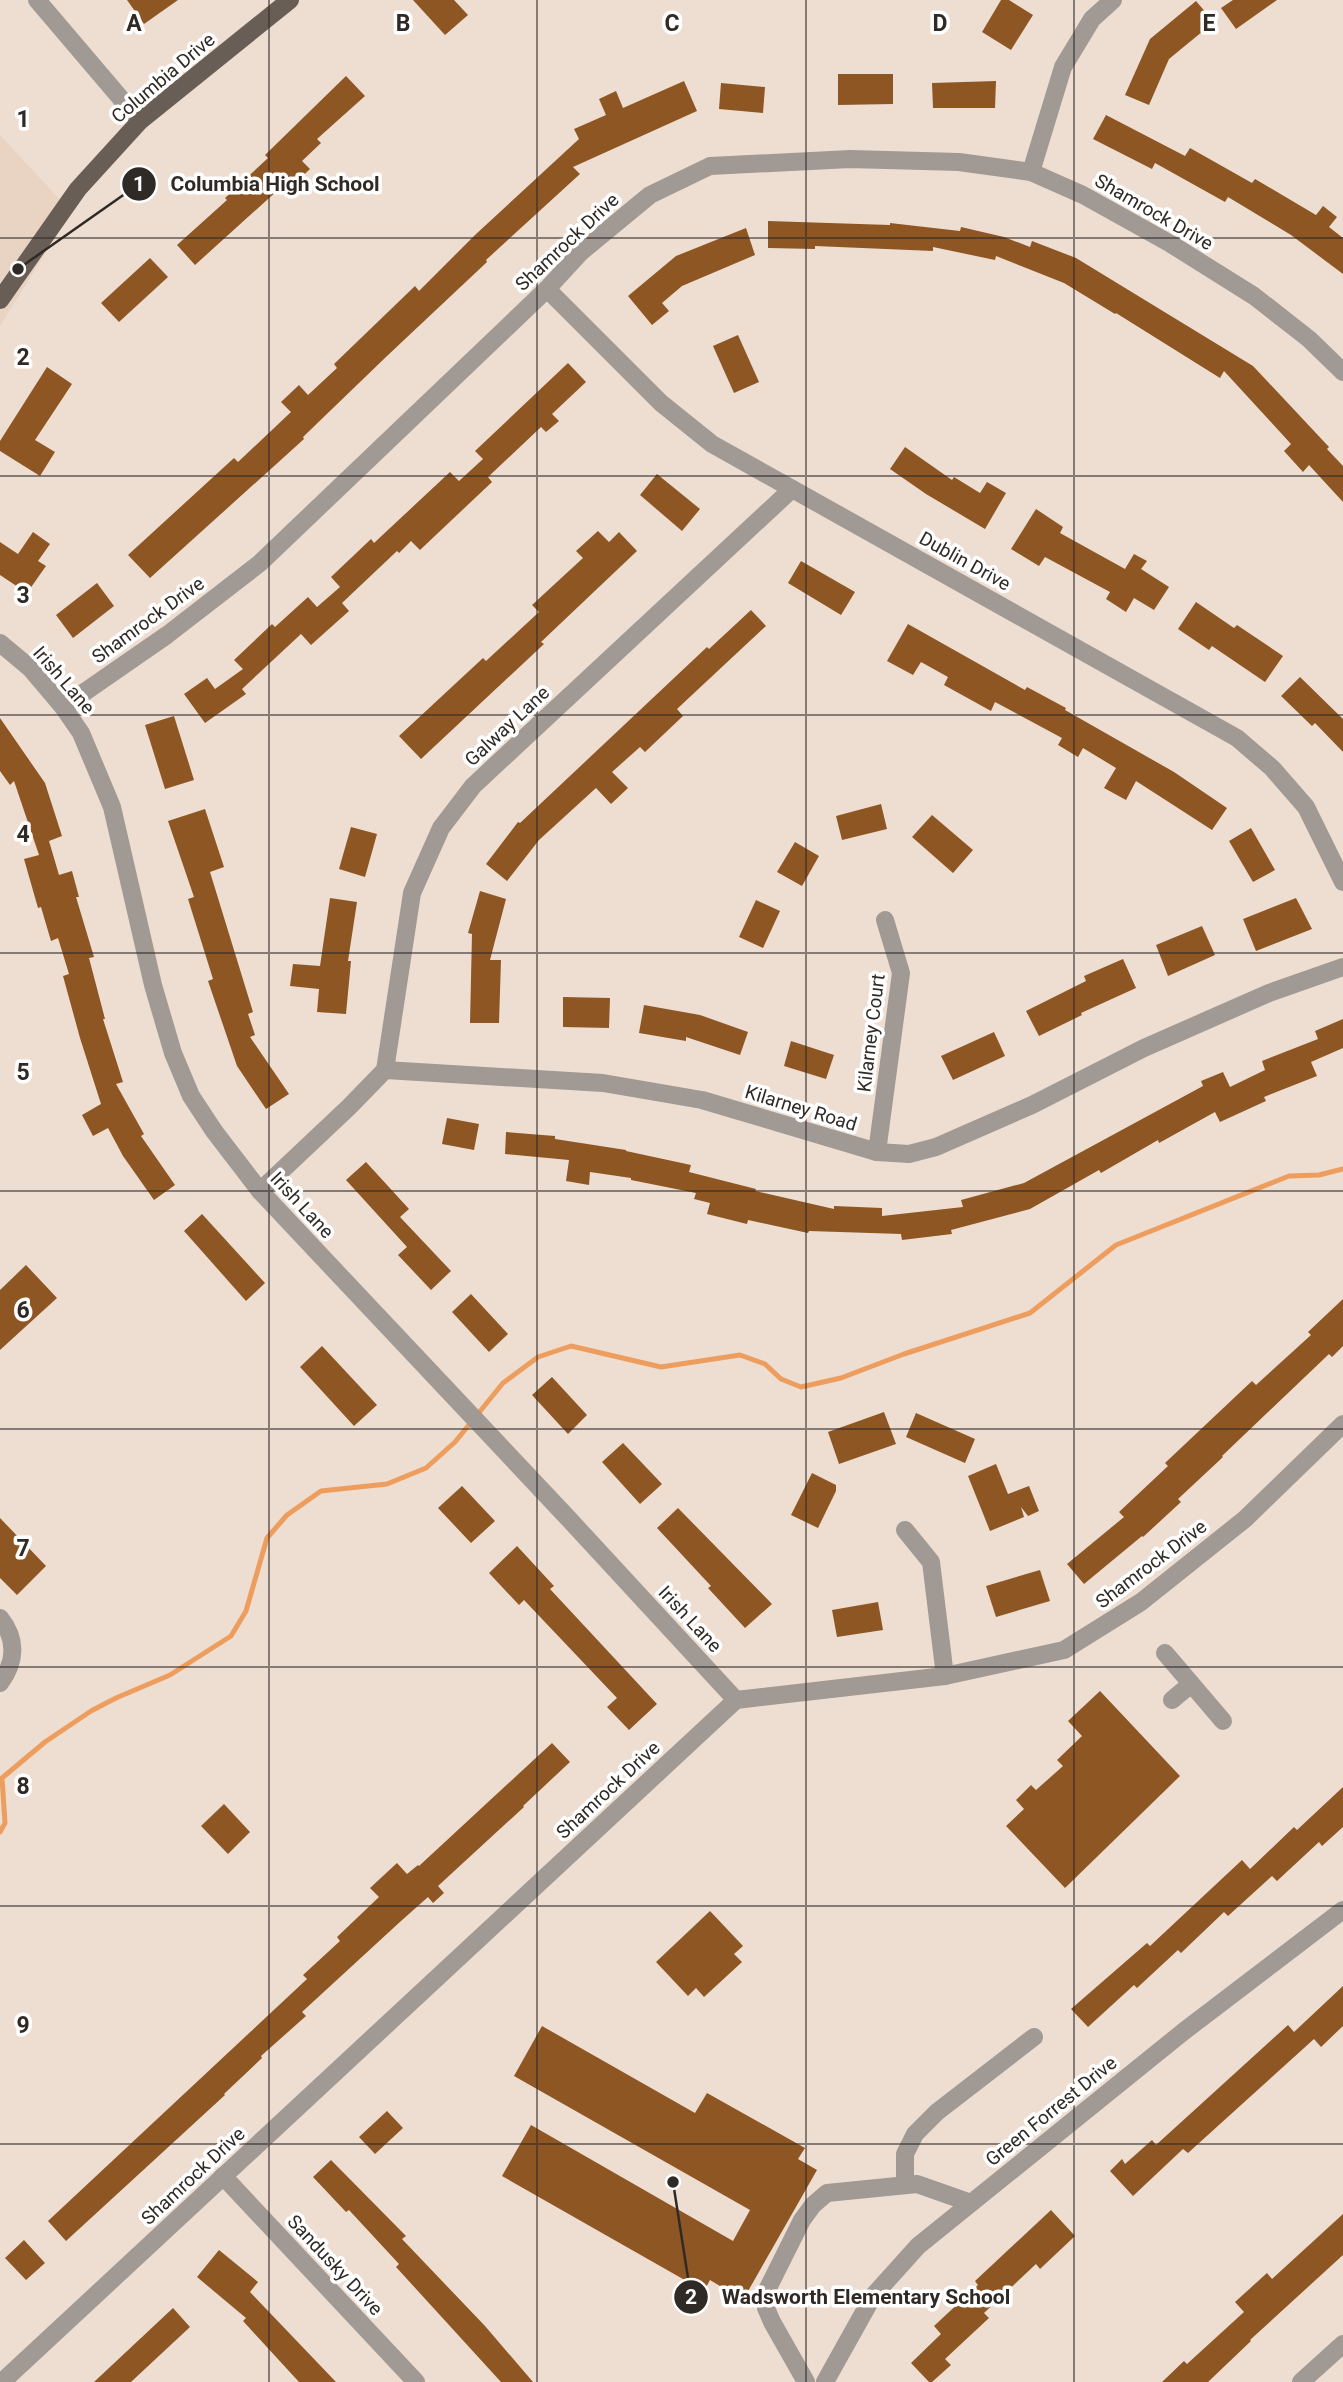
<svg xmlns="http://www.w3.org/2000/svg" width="1343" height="2382" viewBox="0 0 1343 2382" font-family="Roboto,sans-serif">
<rect width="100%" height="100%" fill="#eeded2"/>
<!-- built -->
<path fill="#e9d3c2" d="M0,135L71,212L0,326Z"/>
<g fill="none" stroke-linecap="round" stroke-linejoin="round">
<!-- stream -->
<path stroke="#ed9e5e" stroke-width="5" d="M0,1832L5,1823L2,1778L45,1742L91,1711L116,1698L170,1675L231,1636L246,1611L267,1538L287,1515L321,1491L387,1484L426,1468L455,1442L503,1383L538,1357L571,1346L661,1367L740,1355L765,1364L781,1379L801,1387L841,1378L904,1354L1030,1313L1116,1245L1289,1176L1319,1175L1343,1169"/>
</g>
<!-- building -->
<g fill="#8e5623">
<path d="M127,0H178L144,24Z"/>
<path d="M413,0H454L468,15L445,35Z"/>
<path d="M1001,0H1009L1033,15L1011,50L982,32Z"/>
<path d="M1233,0H1277L1236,29L1221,8Z"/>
<path d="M1196,1L1214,22L1169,59L1149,105L1125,95L1150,39Z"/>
<path d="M838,74H893V104L838,105Z"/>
<path d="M346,76L365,96L317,139L321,143L302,161L310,169L293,185L289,180L195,265L177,245L227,200L225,198L268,158L265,155Z"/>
<path d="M684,81L697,111L573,167L580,174L486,260L487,262L387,356L303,437L304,439L150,578L128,555L234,458L238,462L291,412L281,402L299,385L308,395L337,368L334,364L415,286L419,291L475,235L579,139L574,129L606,115L599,99L616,91L623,108Z"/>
<path d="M996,81L995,108H933L932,83Z"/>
<path d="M721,83L765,87L763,113L719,109Z"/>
<path d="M1106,115L1185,156L1190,148L1252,183L1255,179L1316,215L1323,206L1337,217L1329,227L1343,238V274L1291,235L1228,197L1225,202L1155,163L1152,169L1093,139Z"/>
<path d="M768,221L890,225V223L960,231L961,227L1004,237L1030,247L1032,241L1076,258L1253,366L1329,447L1327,449L1343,466V502L1309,465L1303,472L1284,451L1291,444L1224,371L1220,378L1116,313L1115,314L1064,283L996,256L995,260L933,247V251L815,246V249L768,248Z"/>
<path d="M746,228L755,255L682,286L662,303L669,311L652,325L628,296L676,256Z"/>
<path d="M150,258L168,277L119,322L101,303Z"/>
<path d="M738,335L759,382L734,393L713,346Z"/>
<path d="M568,363L586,382L552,414L559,421L546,432L541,427L488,477L492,482L420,550L411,541L399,553L397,551L342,603L349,611L311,645L301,634L242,689L246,694L205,723L184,694L207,678L215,689L243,669L234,660L272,624L275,627L308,597L317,607L340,587L331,577L371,539L374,543L450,472L459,481L483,459L475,451Z"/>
<path d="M47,367L72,384L35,440L55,452L40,476L0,451V441Z"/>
<path d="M905,447L952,480L954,477L980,493L987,482L1006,493L985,529L926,494L890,469Z"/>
<path d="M657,474L700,509L682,531L640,495Z"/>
<path d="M1036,509L1063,527L1060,533L1125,569L1134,554L1147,561L1141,569L1169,587L1154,610L1134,598L1126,612L1106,599L1110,592L1045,557L1039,566L1011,549Z"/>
<path d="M598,531L609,542L619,532L637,551L541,642L544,644L421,759L399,736L483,658L486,661L539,612L532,605L583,558L576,551Z"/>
<path d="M33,532L50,544L38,561L46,566L27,593L0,575V542L18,554Z"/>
<path d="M801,561L855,592L841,615L788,583Z"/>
<path d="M97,583L114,606L73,638L56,615Z"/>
<path d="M1196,602L1234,628L1237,625L1283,656L1265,682L1212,646L1209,650L1178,629Z"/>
<path d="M751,610L766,626L677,709L683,716L645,752L640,747L612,772L628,788L611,804L596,788L539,840L507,881L486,864L518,822L520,823L707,647L709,649Z"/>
<path d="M908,624L1025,690L1027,687L1066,708L1065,710L1174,772L1227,808L1212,830L1136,781L1126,800L1104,788L1116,768L1083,748L1078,757L1058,745L1062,738L995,702L991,711L944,685L948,677L921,662L913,675L887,661Z"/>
<path d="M1300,677L1343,719V752L1315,723L1312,726L1281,696Z"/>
<path d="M174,716L194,780L165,789L145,725Z"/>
<path d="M0,718L45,783L62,836L49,841L59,875L72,871L79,897H76L94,957L89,958L105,1019H103L123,1082L116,1084L144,1134L141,1136L175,1185L154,1200L123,1156L108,1128L93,1136L82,1115L101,1104L80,1038L63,976L69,974L58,938L51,941L41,907L38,908L24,859L39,855L14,781L10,785L0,771Z"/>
<path d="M881,804L887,829L842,840L836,816Z"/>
<path d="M205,809L224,867L210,872L253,1012L248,1014L255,1035L250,1037L289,1094L266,1109L237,1066L208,981L213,979L188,899L194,897L168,821Z"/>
<path d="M932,815L973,850L953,873L912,837Z"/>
<path d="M351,827L377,834L365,877L339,869Z"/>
<path d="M1251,828L1275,870L1253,882L1229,841Z"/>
<path d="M795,842L819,856L802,886L777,872Z"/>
<path d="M480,891L506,899L490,960H501L499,1023H470L472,934L468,933Z"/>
<path d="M330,898L357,902L348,961H351L346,1014L317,1012L319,989L290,986L293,964L320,966Z"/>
<path d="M1296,898L1312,929L1256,951L1243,919Z"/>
<path d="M756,900L780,911L763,948L739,937Z"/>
<path d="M1202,926L1215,955L1168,976L1156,945Z"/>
<path d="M1123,959L1136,988L1081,1013L1082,1015L1039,1036L1026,1011L1086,981L1084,976Z"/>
<path d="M563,997L610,998L609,1028L563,1027Z"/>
<path d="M644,1005L700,1015L748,1032L740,1055L686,1037V1041L639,1033Z"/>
<path d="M1343,1019V1048L1311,1062L1317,1076L1264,1097L1266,1101L1220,1122L1215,1112L1159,1143L1158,1140L1101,1173L1099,1170L1030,1209L951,1230L952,1234L902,1240L901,1234L809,1231L808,1233L748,1220L747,1224L707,1214L710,1203L694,1199L696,1193L631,1180V1178L590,1172L589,1185L566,1181L569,1160L505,1154L506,1132L555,1136V1139L626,1150V1151L691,1165L689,1172L756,1189L755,1191L834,1209V1206L882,1208V1216L963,1207L961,1200L1024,1183L1203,1086L1201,1081L1223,1072L1230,1087L1265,1070L1262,1061L1318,1039L1315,1031Z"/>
<path d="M994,1032L1005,1056L953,1080L941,1056Z"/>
<path d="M791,1041L834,1055L826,1079L784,1066Z"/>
<path d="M447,1118L479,1124L474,1150L442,1144Z"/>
<path d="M366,1162L409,1209L400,1217L451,1271L431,1290L398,1255L407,1247L346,1180Z"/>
<path d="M202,1214L265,1283L246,1301L184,1231Z"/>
<path d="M26,1265L57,1298L0,1350V1290Z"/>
<path d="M471,1294L508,1334L489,1352L452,1312Z"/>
<path d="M1343,1299V1346L1332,1357L1329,1354L1222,1456L1223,1457L1178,1499L1181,1502L1143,1537L1142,1536L1084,1584L1067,1564L1124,1517L1119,1512L1168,1466L1165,1463L1252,1381L1256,1385L1311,1335L1308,1332Z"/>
<path d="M322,1346L377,1405L354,1426L300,1367Z"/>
<path d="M552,1377L587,1415L568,1434L532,1395Z"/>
<path d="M884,1412L896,1444L839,1464L828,1432Z"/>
<path d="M916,1413L975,1439L965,1463L906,1437Z"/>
<path d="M623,1443L662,1484L640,1504L602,1462Z"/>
<path d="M996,1464L1008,1494L1029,1486L1039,1511L1028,1516L1021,1507L1024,1517L990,1531L968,1476Z"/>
<path d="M812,1473L836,1485V1491L818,1528L791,1515Z"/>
<path d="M462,1486L495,1521L471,1543L438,1508Z"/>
<path d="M678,1508L772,1604L745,1628L708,1588L711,1586L657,1528Z"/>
<path d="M0,1518L46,1566L17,1595L0,1578Z"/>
<path d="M517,1546L554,1586L550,1589L657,1704L629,1730L607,1707L617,1698L524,1600L519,1605L489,1573Z"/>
<path d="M1040,1570L1050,1601L996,1617L986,1586Z"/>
<path d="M878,1602L883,1630L837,1637L832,1610Z"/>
<path d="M1100,1691L1180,1776L1065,1888L1006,1826L1024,1809L1016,1800L1031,1785L1036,1790L1063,1766L1057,1760L1082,1736L1068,1721Z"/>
<path d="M552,1743L570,1762L523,1806L524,1807L438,1886L444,1893L433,1903L428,1897L401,1921L302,2012L306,2016L261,2056L262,2058L224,2094L225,2095L66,2241L48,2221L307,1979L303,1975L340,1941L337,1937L379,1897L370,1888L397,1863L407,1874L418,1865L419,1866Z"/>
<path d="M1343,1787V1827L1322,1846L1319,1842L1277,1881L1272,1876L1228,1916L1224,1912L1181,1953L1178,1950L1137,1988L1134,1985L1088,2027L1071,2009L1147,1943L1150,1946L1242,1860L1250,1869L1294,1827L1297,1830Z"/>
<path d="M224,1804L250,1832L228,1854L201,1826Z"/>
<path d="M710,1911L743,1946L734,1954L742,1962L704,1997L696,1988L688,1996L656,1962Z"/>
<path d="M1343,1986V2026L1321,2047L1314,2039L1188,2153L1183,2149L1133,2196L1110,2171L1122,2159L1125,2164L1152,2140L1156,2145L1288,2025L1294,2032Z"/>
<path d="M542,2026L695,2113L707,2093L805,2148L798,2159L817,2170L743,2300L710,2280L704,2291L502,2176L531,2125L733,2241L750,2210L514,2076Z"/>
<path d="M387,2111L403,2128L375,2154L359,2137Z"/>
<path d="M331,2160L406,2236L402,2239L485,2326L533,2382H501L396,2267L399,2264L349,2210L346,2212L313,2177Z"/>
<path d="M1051,2210L1075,2236L1040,2269L1036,2264L984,2313L989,2318L945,2359L951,2365L932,2382H929L911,2363L941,2334L934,2326L978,2285L975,2281Z"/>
<path d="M1343,2214V2255L1250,2340L1251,2341L1208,2382H1162L1184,2361L1187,2364L1244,2312L1235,2302L1267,2273L1272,2279Z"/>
<path d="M24,2240L45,2263L26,2280L5,2258Z"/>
<path d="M219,2250L258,2282L250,2292L336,2382H299L243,2321L246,2318L197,2277Z"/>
<path d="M173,2308L190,2327L131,2382H94Z"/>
</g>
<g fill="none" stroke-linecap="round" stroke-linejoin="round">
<!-- minor -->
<g stroke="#a09994" stroke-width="18">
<path d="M37,0L140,121"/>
<path d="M1031,172L1063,67L1092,19L1113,0"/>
<path d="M547,289L661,403L712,444L1237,738L1272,768L1306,807L1343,882"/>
<path d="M0,643L30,668L63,707L81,733L112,807L153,985L173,1053L191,1096L214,1131L260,1191L567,1517L736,1700"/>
<path d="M63,707L167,635L260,563L547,289L581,252L650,195L710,166L850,159L959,162L1031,172L1083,195L1171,244L1254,296L1309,339L1343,372"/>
<path d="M385,1070L412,893L441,828L473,786L792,489"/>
<path d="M877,1152L901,973L885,920"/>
<path d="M260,1191L349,1107L385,1070L603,1083L702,1100L877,1152L909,1154L936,1147L1032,1105L1144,1048L1269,993L1343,967"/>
<path d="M905,1530L931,1562L945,1676"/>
<path d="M0,1618C17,1639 16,1662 0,1683"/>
<path d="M1165,1653L1223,1721"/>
<path d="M1172,1700L1191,1684"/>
<path d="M223,2176L416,2382"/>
<path d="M905,2185V2154L915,2134L937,2112L1034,2037"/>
<path d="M2,2382L736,1700L945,1676L1064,1650L1141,1602L1245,1519L1343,1424"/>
<path d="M806,2382L772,2322L766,2308L765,2294L802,2220L813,2205L827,2193L917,2184L971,2203"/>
<path d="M825,2382L873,2296L918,2246L1183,2032L1343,1910"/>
<path d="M1301,2382L1343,2344"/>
</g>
<!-- major -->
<path stroke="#695e55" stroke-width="18" d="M0,300L78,189L140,121L290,0"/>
</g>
<!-- grid -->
<path fill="none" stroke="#302a26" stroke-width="2" stroke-opacity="0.55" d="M269,0V2382M537,0V2382M806,0V2382M1074,0V2382M0,238H1343M0,476H1343M0,715H1343M0,953H1343M0,1191H1343M0,1429H1343M0,1667H1343M0,1906H1343M0,2144H1343"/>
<g text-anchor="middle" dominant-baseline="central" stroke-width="7" stroke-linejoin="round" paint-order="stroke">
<!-- street labels -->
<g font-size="19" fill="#302a26" stroke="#fff">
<text transform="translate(163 78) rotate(-40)">Columbia Drive</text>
<text transform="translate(1154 212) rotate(30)">Shamrock Drive</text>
<text transform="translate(567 242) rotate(-43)">Shamrock Drive</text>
<text transform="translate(965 561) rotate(29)">Dublin Drive</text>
<text transform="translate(148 620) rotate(-36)">Shamrock Drive</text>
<text transform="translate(64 680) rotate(49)">Irish Lane</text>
<text transform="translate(507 726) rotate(-43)">Galway Lane</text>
<text transform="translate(871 1033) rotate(-83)">Kilarney Court</text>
<text transform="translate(801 1108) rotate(17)">Kilarney Road</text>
<text transform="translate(302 1205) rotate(47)">Irish Lane</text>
<text transform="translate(1151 1564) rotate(-37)">Shamrock Drive</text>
<text transform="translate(690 1619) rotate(47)">Irish Lane</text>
<text transform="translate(608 1790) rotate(-43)">Shamrock Drive</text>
<text transform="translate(1051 2111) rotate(-39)">Green Forrest Drive</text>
<text transform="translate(193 2176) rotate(-43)">Shamrock Drive</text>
<text transform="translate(335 2265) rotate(47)">Sandusky Drive</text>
</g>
</g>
<g font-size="23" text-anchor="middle" font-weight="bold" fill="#302a26" stroke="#fff" stroke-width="7" stroke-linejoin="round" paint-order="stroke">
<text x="134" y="31">A</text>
<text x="403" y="31">B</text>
<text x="672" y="31">C</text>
<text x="940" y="31">D</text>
<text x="1209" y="31">E</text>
<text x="23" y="127">1</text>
<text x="23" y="365">2</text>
<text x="23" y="603">3</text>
<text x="23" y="842">4</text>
<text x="23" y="1080">5</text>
<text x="23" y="1318">6</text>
<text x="23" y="1556">7</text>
<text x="23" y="1794">8</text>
<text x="23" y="2033">9</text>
</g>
<!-- callouts -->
<path fill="none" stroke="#302a26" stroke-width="2.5" d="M18 269L139 184M673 2182L691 2297"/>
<g fill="#302a26" stroke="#fff" stroke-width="2.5">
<circle cx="18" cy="269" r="7"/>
<circle cx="673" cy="2182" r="7"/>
<circle cx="139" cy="184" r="18"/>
<circle cx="691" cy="2297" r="18"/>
</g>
<g font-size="21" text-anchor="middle" font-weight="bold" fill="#fff">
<text x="139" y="191">1</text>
<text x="691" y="2304">2</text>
</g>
<g font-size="21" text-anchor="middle" font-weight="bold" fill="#302a26" stroke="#fff" stroke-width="7" stroke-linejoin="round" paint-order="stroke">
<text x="275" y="191">Columbia High School</text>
<text x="866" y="2304">Wadsworth Elementary School</text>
</g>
</svg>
